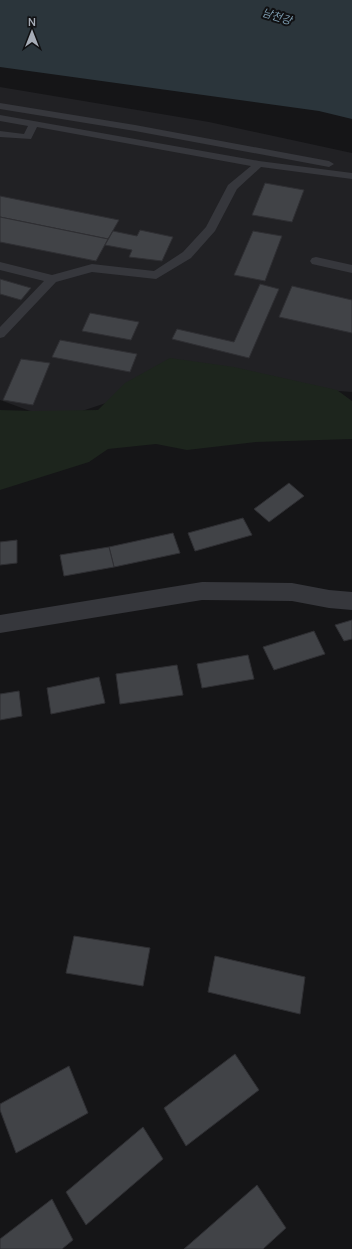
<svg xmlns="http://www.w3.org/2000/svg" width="352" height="1249" viewBox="0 0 352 1249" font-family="Manrope,'Noto Sans KR',sans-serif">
<rect width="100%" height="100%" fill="#151517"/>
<!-- built -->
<path fill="#212124" d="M0,87L209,122L352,153V392L283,387L160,385L55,420L0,400Z"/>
<!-- green -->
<path fill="#1d251d" d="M170,358L234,367L337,390L352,401V439L256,442L187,450L156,444L108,449L89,462L0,490V410L33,411L98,410L125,383Z"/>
<!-- water -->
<path fill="#2b353b" d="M0,0H352V119L319,111L0,67Z"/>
<!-- building -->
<g fill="#414347" stroke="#2f2f33">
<path d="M265,183L304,190L292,222L252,215Z"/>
<path d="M0,196L119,220L108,239L0,217Z"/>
<path d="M0,217L108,239L96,261L0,242Z"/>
<path d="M140,230L173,237L162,261L129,257L132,250L105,245L113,231L137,236Z"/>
<path d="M253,231L282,236L265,281L234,275Z"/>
<path d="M0,279L31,288L21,300L0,294Z"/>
<path d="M260,284L279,289L249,358L172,339L177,329L234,342Z"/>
<path d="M292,286L352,300V333L279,317Z"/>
<path d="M90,313L139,322L131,340L82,331Z"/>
<path d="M60,340L137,354L130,372L52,357Z"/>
<path d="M21,359L50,363L33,405L3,400Z"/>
<path d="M289,483L304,496L269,522L254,509Z"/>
<path d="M243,518L252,535L195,551L188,533Z"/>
<path d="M173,533L180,553L114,567L109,547Z"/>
<path d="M17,540V563L0,565V542Z"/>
<path d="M109,547L114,567L64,576L60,555Z"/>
<path d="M352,620V639L344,641L335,625Z"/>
<path d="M314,631L325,654L274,670L263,647Z"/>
<path d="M248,655L254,679L202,688L197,664Z"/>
<path d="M177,665L183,695L120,704L116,674Z"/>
<path d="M99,677L105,703L51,714L47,688Z"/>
<path d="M19,691L22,716L0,720V694Z"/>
<path d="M74,936L150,948L143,986L66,973Z"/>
<path d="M215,956L305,977L300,1014L208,992Z"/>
<path d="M235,1054L259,1090L186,1146L164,1108Z"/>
<path d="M69,1066L88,1113L16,1153L0,1110V1104Z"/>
<path d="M143,1127L163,1159L86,1225L66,1192Z"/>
<path d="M257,1185L286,1228L263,1249H184Z"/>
<path d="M52,1199L73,1240L62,1249H0V1239Z"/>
</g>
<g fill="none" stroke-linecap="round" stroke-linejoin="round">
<!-- service -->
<g fill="#36373c" fill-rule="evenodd">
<path d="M0,103L135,125L329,161L334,164L329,167L135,131L0,109Z"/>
<path d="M0,115L259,161L352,173V179L261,167L237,189L215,231L191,258L156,279L92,272L56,282L4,337L0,338V327L44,281L0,270V262L52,275L92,264L154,271L183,252L206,227L228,185L251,166L37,127L31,139L0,137V131L24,134L28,126L0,121Z"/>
<path d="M316,257L352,265V273L312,264L310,261L312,258Z"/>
</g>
<!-- minor -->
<path fill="#36373c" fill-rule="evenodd" d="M202,582L292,583L329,590L352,592V610L329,608L292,601L202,600L0,633V615Z"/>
</g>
<g text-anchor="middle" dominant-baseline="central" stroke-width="4" stroke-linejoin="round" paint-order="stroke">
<!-- far-water labels -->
<g font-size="11" font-style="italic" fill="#7e9eb2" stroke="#101012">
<text transform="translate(277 16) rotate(17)">남천강</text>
</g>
</g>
<!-- north arrow -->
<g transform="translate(32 32)" stroke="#101012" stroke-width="3" paint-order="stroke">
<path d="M0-3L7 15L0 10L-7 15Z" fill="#a7adb7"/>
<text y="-6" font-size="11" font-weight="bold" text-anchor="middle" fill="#a7adb7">N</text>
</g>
</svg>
